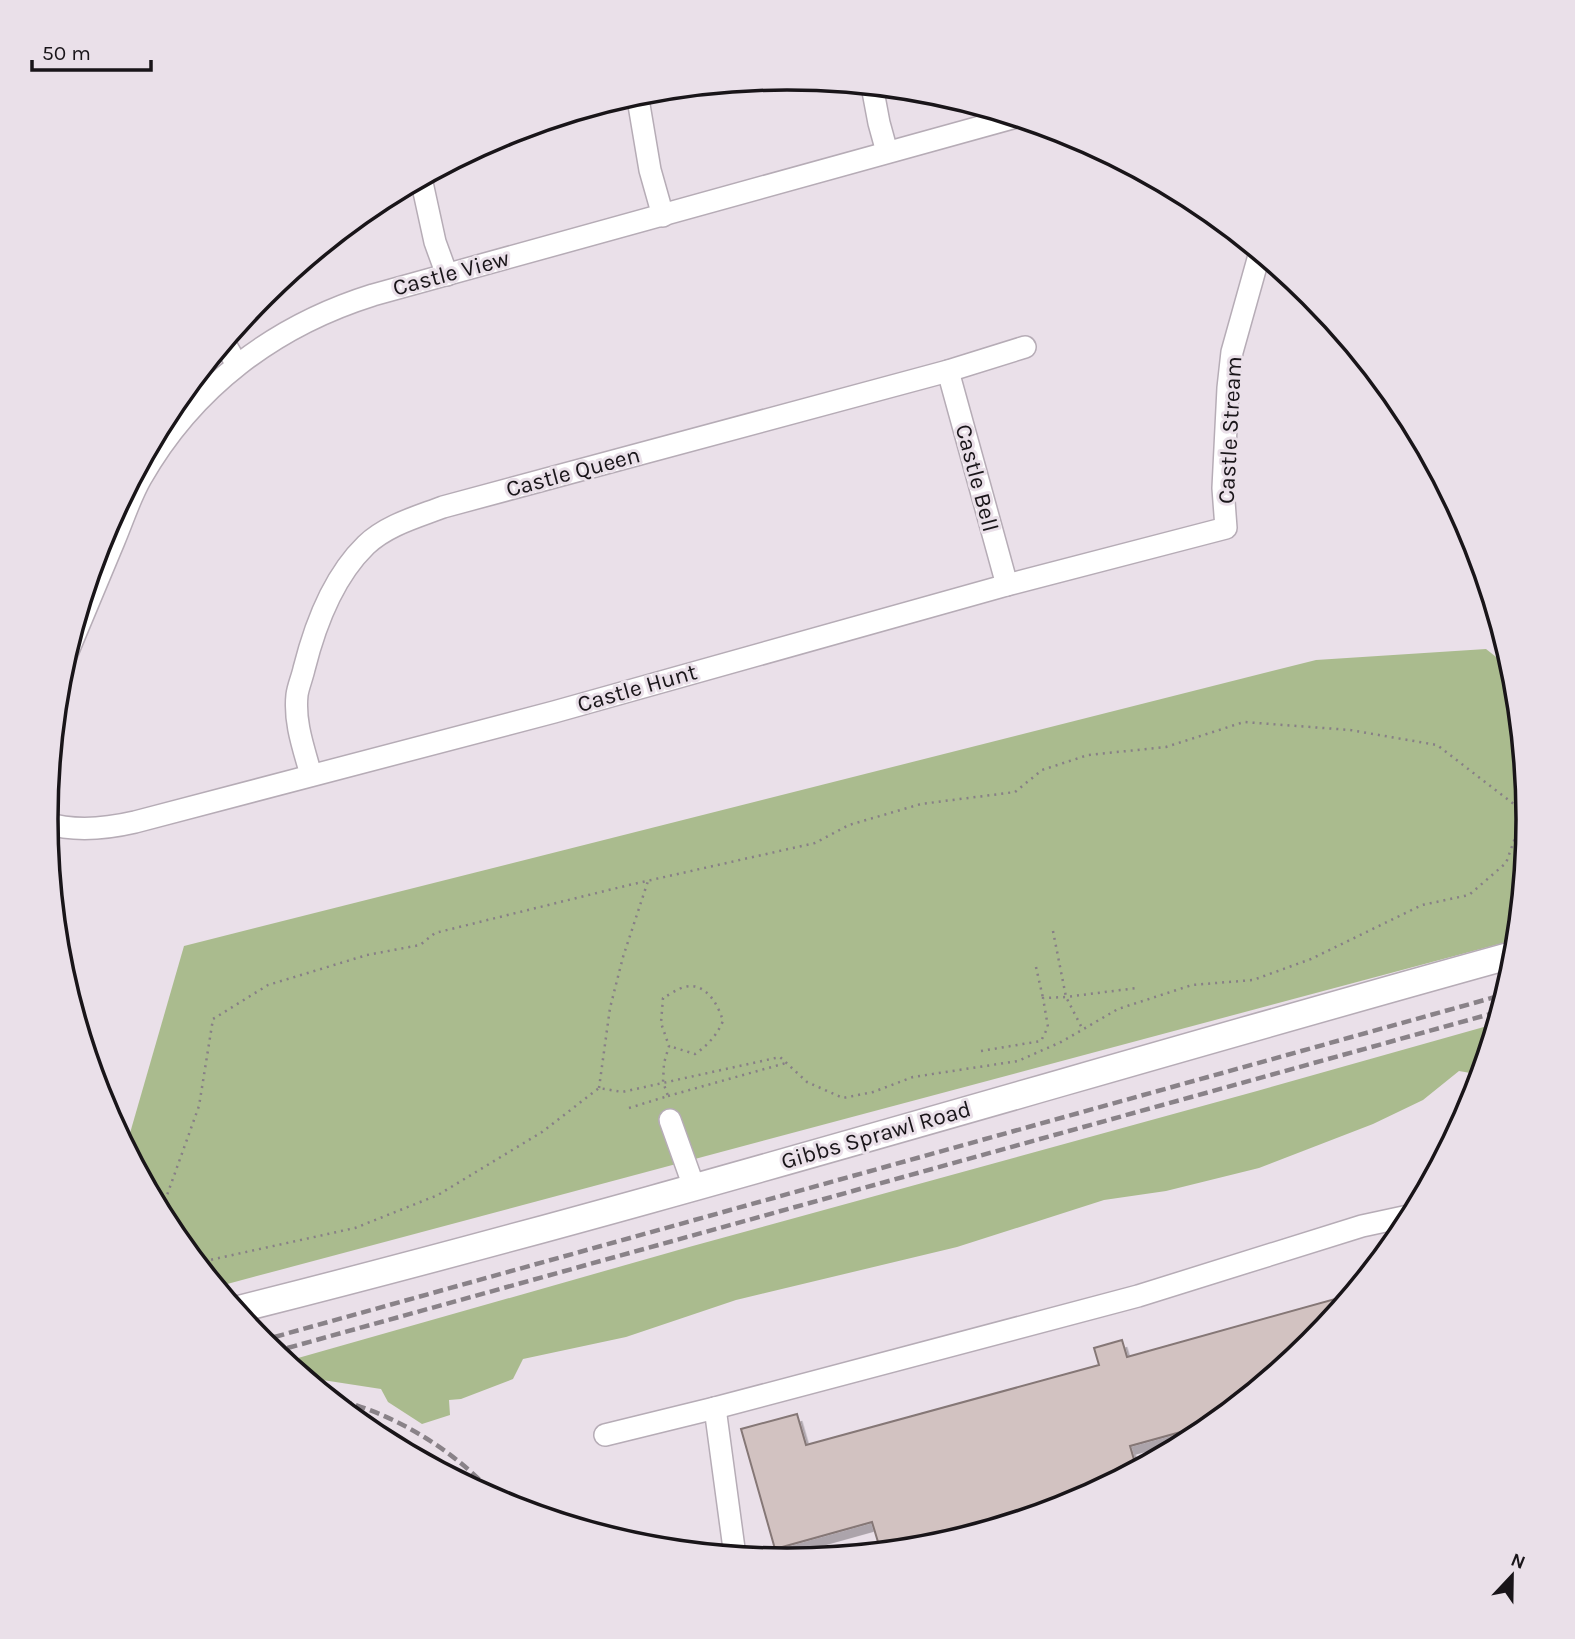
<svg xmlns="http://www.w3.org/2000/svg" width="1575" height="1639" viewBox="0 0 1575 1639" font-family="Karla,sans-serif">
<defs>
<filter id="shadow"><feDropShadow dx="4.5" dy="8" stdDeviation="0" flood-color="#0004"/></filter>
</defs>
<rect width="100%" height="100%" fill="#eae0e9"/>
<!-- green -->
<g fill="#aabb8e">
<path d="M1486,649L1514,671L1515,675L1529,819L1518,939L216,1287L170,1231L126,1147L184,946L1316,660Z"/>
<path d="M1498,1023L1482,1075L1459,1071L1423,1100L1373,1124L1259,1168L1166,1191L1104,1200L957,1247L736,1300L626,1337L523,1359L513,1379L461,1399L449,1400L450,1415L422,1424L388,1402L381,1389L303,1377L284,1362L689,1247L1257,1091Z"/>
</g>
<!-- building -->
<path fill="#d2c2c1" stroke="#857776" stroke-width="2" filter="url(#shadow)" d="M1353,1294L1312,1344L1217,1422L1130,1446L1137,1470L1071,1505L932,1547L881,1552L872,1522L775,1549L741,1429L797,1414L806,1445L1099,1365L1094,1348L1122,1340L1127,1357Z"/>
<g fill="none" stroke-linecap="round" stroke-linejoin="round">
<defs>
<g id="minor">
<path d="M872,86L879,123L887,152"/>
<path d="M637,93L650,170L663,216"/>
<path d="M421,178L435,242L447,275"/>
<path d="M224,342L237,365"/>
<path d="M948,371L1007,585"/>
<path d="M63,663C80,623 97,582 114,541C123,520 130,497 141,478C193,387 274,326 373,295L1016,117"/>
<path d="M311,775C304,749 294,723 297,695C298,687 302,678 304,669C315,625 333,577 366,545C387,525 417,517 443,507L948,371L1025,347"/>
<path d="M46,823C75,832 105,829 135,822L554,712L1007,585L1226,528L1223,488L1228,388L1232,352L1260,252"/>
<path d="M670,1120L694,1187"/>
<path d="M715,1408L735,1556"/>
<path d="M605,1435L715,1408L1138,1296L1362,1226L1413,1215"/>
</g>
<path id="major" d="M235,1310C665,1202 1089,1072 1516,954"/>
</defs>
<!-- minor casing -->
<use href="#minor" stroke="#b6acb6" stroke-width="24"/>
<!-- major casing -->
<use href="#major" stroke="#b6acb6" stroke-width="29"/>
<!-- path -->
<g stroke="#877f86" stroke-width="2.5" stroke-dasharray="2 5" stroke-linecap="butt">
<path d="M1053,931L1066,997L1082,1028"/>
<path d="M1036,967L1043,998"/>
<path d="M981,1051L1041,1041L1048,1027L1043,998L1066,997L1137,988"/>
<path d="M599,1088L610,1008L623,957L648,881"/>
<path d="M668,1096L786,1063"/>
<path d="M629,1108L668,1096L663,1082L664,1063L669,1046L661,1023L663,998C669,995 677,989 684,987C705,981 718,1004 723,1021C717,1035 708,1045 695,1054L669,1046"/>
<path d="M165,1222L166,1198L199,1106L213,1019L268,985L367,955L420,945L435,933L629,885L815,843L849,825L921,804L1015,792L1042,770L1088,755L1166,747L1244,722L1350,730L1437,745L1519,808L1520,824L1506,863L1469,895L1422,905L1311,959L1253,980L1192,985L1118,1009L1061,1042L1018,1061L913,1077L873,1092L843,1098L807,1082L780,1057L622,1092L599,1088L542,1132L438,1195L355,1228L196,1263"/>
</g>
<!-- minor -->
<use href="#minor" stroke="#fff" stroke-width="21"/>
<!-- major -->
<use href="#major" stroke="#fff" stroke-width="26"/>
<!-- rail -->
<g stroke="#898288" stroke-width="4.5" stroke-dasharray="10 5" stroke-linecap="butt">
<path d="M260,1341L1506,994"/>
<path d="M273,1352L1501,1011"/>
<path d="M327,1397C393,1412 458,1451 501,1503"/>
</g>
</g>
<g text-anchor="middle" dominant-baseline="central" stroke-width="6" stroke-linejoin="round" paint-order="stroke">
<!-- street labels -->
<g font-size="23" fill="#191519" stroke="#eae0e9">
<text transform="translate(451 273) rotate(-15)">Castle View</text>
<text transform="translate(1230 430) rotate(-87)">Castle Stream</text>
<text transform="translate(573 472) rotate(-15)">Castle Queen</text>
<text transform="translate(977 478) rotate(75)">Castle Bell</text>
<text transform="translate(637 688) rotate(-16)">Castle Hunt</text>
<text transform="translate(876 1135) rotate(-16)">Gibbs Sprawl Road</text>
</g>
</g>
<!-- crop -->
<path d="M0 0H1575V1639H0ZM58 819a729 729 0 1 1 1458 0a729 729 0 1 1-1458 0Z" fill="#eae0e9" fill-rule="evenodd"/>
<path fill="none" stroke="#191519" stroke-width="3.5" d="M58 819a729 729 0 1 1 1458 0a729 729 0 1 1-1458 0Z"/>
<!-- north arrow -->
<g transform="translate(1512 1576) rotate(22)" stroke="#eae0e9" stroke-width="5" paint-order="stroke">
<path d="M0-5L12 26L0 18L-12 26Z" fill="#191519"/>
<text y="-10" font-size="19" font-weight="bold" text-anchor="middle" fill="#191519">N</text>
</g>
<!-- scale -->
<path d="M32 60v10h119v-10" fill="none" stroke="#191519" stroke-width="3.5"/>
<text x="42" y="60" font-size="21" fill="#191519" stroke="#eae0e9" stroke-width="5" paint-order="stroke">50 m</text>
</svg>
